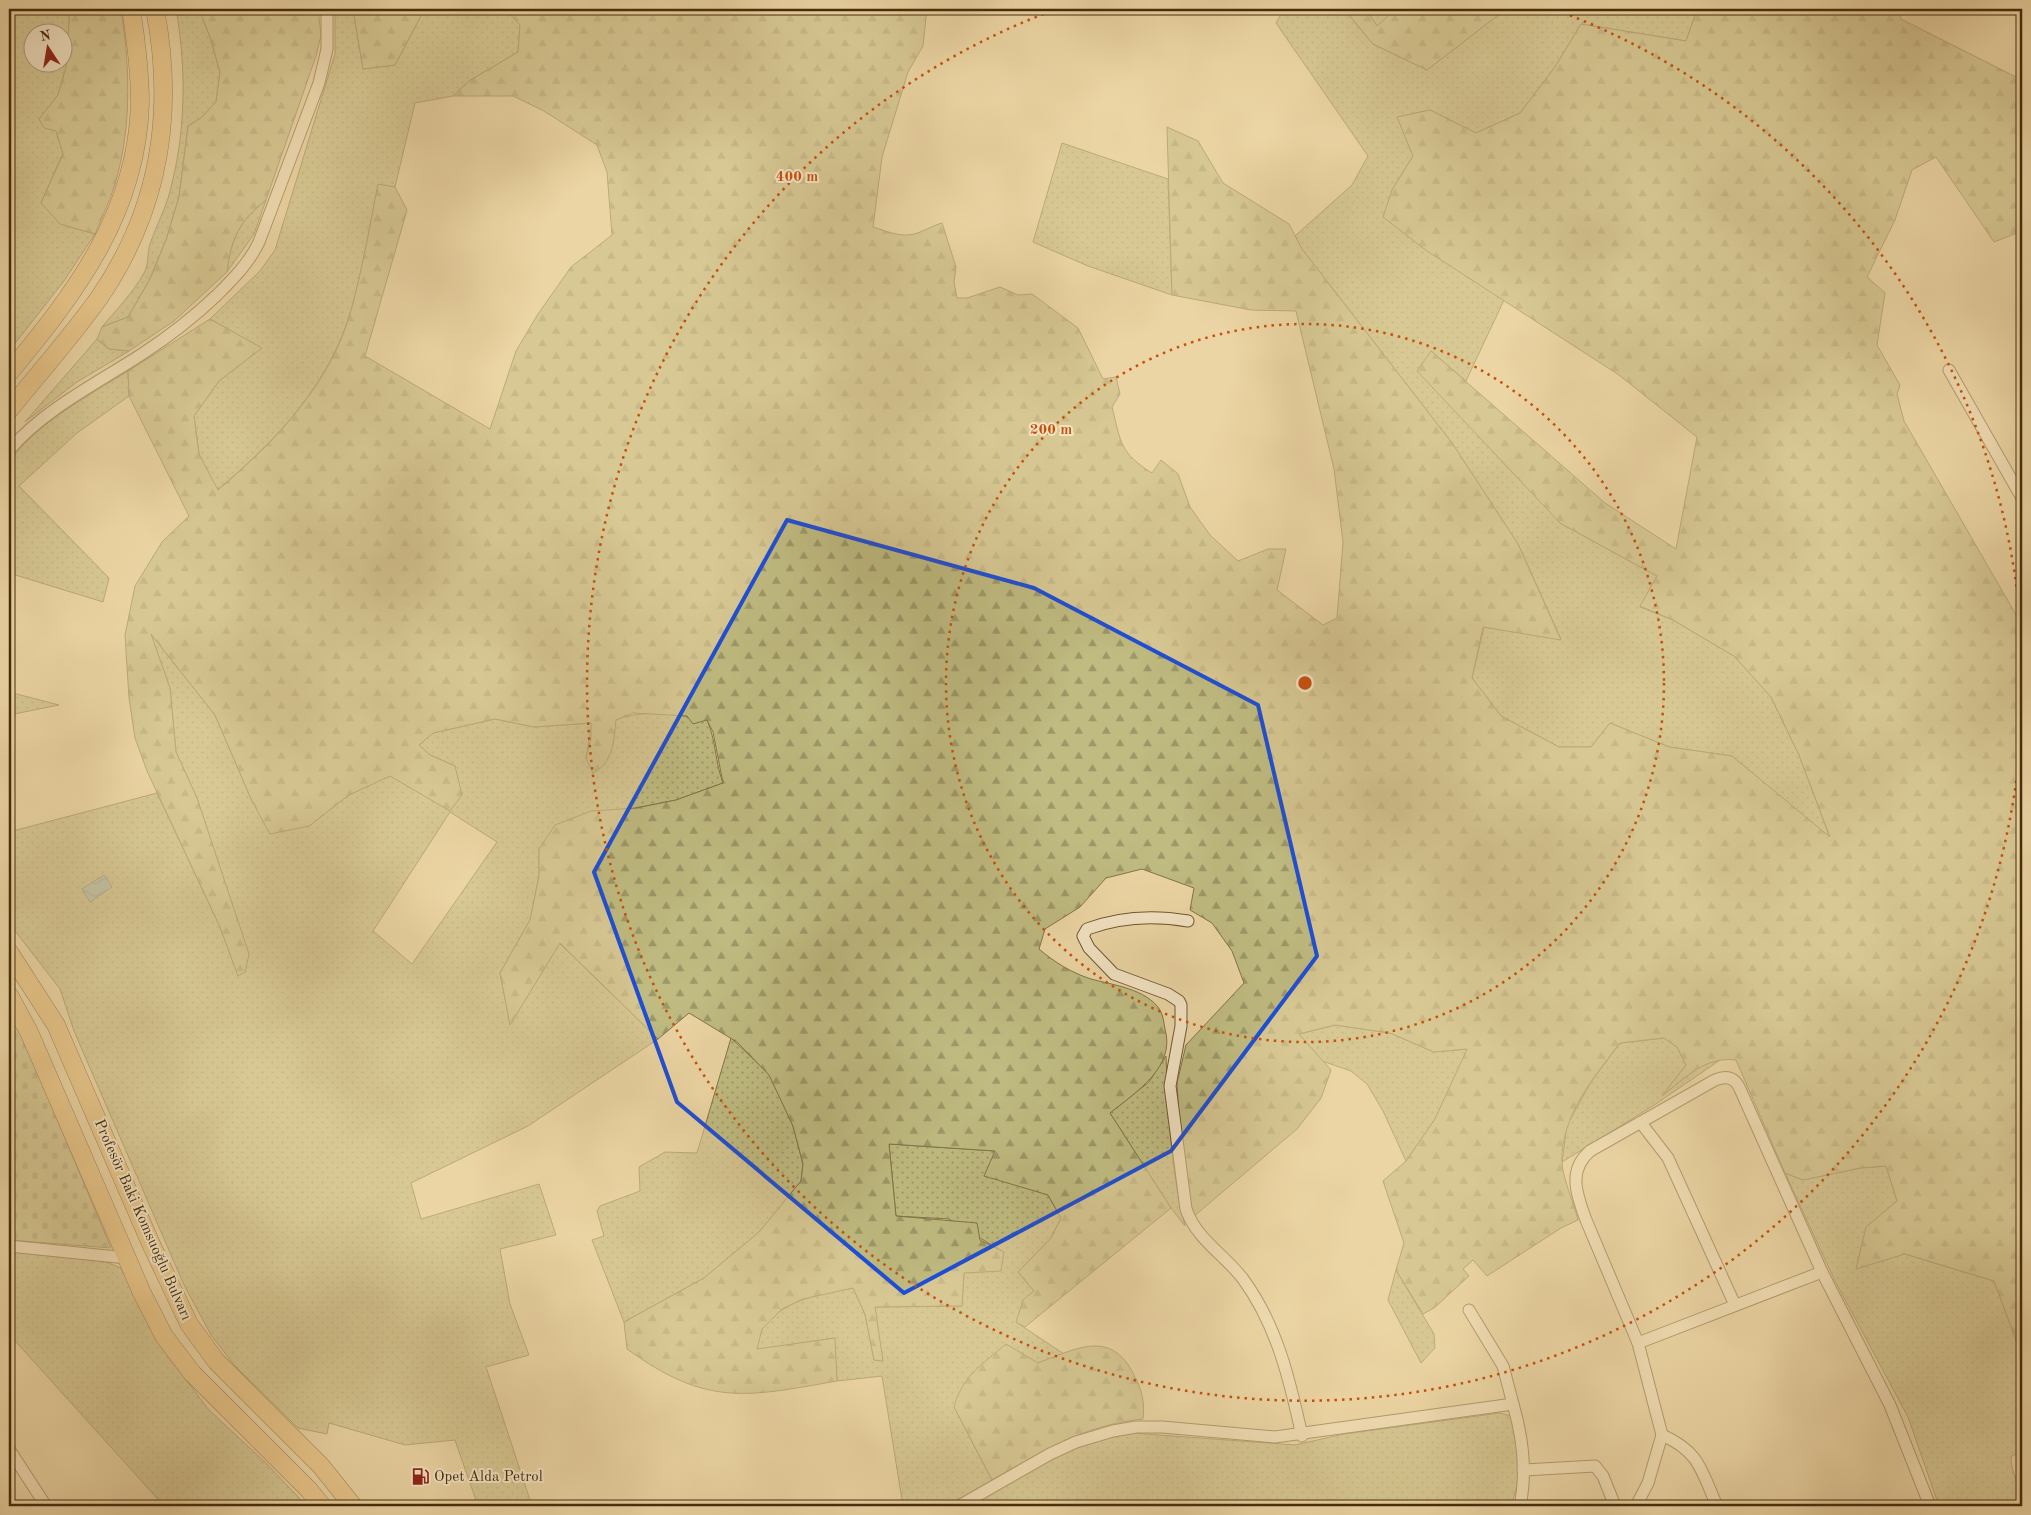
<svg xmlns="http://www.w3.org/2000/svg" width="2031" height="1515" viewBox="0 0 2031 1515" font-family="'Old Standard TT',serif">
<defs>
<pattern id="green-dots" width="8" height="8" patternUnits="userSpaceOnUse" patternTransform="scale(1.25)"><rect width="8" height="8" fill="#bfbb81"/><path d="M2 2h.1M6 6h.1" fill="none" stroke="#9d9868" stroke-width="1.8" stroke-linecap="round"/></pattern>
<pattern id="forest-firs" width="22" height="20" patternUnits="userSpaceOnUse" patternTransform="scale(1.25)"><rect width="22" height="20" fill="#bfbb81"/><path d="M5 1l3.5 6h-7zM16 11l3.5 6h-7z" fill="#9d9868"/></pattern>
<pattern id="cemetery-stones" width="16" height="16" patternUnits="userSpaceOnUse" patternTransform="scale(1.25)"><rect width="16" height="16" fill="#bfbb81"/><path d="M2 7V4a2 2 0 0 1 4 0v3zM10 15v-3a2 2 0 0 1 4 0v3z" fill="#9d9868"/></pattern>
<pattern id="water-waves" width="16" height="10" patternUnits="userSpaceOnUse" patternTransform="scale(1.25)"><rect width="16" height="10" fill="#9ab7ae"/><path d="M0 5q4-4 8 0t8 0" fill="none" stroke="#7f958c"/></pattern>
</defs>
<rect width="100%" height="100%" fill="#ecd5a4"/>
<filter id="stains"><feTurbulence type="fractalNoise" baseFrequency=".004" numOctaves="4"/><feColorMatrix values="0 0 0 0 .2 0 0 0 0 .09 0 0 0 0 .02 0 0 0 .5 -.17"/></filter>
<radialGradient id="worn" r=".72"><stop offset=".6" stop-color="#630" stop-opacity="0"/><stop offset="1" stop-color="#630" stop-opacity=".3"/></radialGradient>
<!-- green -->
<g fill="url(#green-dots)" stroke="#827447" fill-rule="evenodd">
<path d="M9,9H70L66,67L58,95L40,119L56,131L63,153L41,203L64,225L95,234L64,281L9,351ZM32,32H62V62H32Z"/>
<path d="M176,9H199L210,37L220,72L216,102L201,118L188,126L179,197L166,240L150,279L128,317L102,327C116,310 133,293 144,273C149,265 147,253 150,244C157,224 168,204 172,183C186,127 186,65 176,9Z"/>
<path d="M335,9H353L363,69L395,65L423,12L432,9H505L520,25L518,52L469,81L453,96L415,103L395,187L378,185C370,225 363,267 352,307C331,383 276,441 217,490L199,454L194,416L219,381L261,348L210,319L260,271L275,250L335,54Z"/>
<path d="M1284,9H1344L1373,44L1427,70L1506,9H1688L1696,12L1686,41L1581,24L1555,67L1520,113L1476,133L1430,110L1398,117L1413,156L1392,190L1419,245L1504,300L1466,381L1431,351L1560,523L1657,576L1640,607L1673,620L1734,656L1771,697L1799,755L1830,838L1732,756L1669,747L1610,723L1591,747H1559L1501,716L1472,678L1484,627L1561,639L1518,544L1452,443L1302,249L1295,236L1352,185L1368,156L1276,23Z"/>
<path d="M1366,9H1396L1377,27Z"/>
<path d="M1062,143L1168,179L1172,295L1088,266L1033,242Z"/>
<path d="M266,200L254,234L227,272C231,239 239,221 266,200Z"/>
<path d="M97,339L109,349L129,351L77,382L25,422Z"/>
<path d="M128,371L129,396L77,433L19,486L109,578L103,602L9,573V462C38,422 87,397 128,371Z"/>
<path d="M150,633L215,715L252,801L309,826L349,795L390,775L450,811L455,766L430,755L419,745L433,733L495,719L534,727L592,723L586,758L613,745L615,720C644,709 678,714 707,720C716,740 715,762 723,783L676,800L636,808L539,849V876L530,920L500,973L510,1024L559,943L658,1039L528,1126L411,1183L421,1219L539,1184L556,1235L500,1249L510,1304L529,1355L486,1367L532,1506H478L455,1440L405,1445L329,1423L327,1434L298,1428L235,1366L211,1335L184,1285L74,1031L60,989L9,923V832L157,793L220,927L238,975L245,972L248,954L197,798L176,752L170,688ZM450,812L497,842L412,964L373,931Z"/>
<path d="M9,692L59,705L9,715Z"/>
<path d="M1335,1025L1390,1033L1434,1052L1468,1049L1435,1119L1406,1161L1383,1111L1367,1084L1351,1071L1322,1061L1299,1034Z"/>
<path d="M731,1038L770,1075L793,1126L803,1164L801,1181L759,1232L704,1278L624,1322L592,1240L604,1236L597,1211L600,1206L640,1191L639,1167L665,1152L697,1153Z"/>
<path d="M1664,1038L1677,1047L1686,1065L1664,1094L1699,1066L1723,1058L1656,1104L1562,1162L1567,1125L1591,1082L1620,1043Z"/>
<path d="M1166,1056C1168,1113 1171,1171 1185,1226L1171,1208L1110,1113L1149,1082Z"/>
<path d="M889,1144L995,1151L1025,1186L1048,1195L1061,1218L1051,1238L1018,1272L1034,1291L1016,1322L1064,1354L1038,1363L954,1407L992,1480L947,1506H903L882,1376L837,1381L834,1338L757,1350C758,1343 759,1333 763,1328C785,1298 820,1295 853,1288L865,1314L874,1360H882L875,1307L962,1306L964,1273L1003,1252L949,1219L896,1216Z"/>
<path d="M1886,1166L1897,1201L1866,1227L1905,1254L1994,1281L2022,1356V1441L2016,1443L2019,1452L2011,1457C2010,1472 2022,1487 2022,1506H1939L1908,1417L1835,1281L1785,1173L1803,1180L1860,1168Z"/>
<path d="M9,1251L101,1260L121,1268L167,1355L209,1410L265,1462L307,1506H164L9,1334Z"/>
<path d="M1396,1270L1434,1334L1435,1348L1421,1363L1388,1300Z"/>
<path d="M1500,1413L1511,1416C1520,1443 1523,1481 1510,1506H967L1041,1464L1074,1449L1104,1439L1132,1433L1295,1445L1344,1434Z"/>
</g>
<!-- forest -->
<g fill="url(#forest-firs)" stroke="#827447">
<path d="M70,9H121C130,67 132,127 115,184C110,201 102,217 95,234L60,224L41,203L63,154L56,131L44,128L39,119L58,95L66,67Z"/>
<path d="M199,9H318L321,35L316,56L266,200C239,221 231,239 227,272L174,321L129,351L109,349L97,339L102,327L128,317L150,279L166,240L179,197L188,126L201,118L216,102L220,72L210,37Z"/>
<path d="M353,9H432L423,12L395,65L363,69Z"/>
<path d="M505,9H927L923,46L908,72L882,157L873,227C889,232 904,239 920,232C928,229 934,225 942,223L956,267L954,282L957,298H967L1000,287L1018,295L1032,294L1078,328L1103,379L1116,377L1120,394L1112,407C1121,443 1120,453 1152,473L1161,460L1178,474L1190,507L1210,535L1238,561L1268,549H1286L1277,590L1323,625L1337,618L1343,542L1334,469L1296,311L1251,310L1172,295L1167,127L1198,141L1223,183L1289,224L1302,249L1452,443L1518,544L1561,640L1483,627L1472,678L1501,716L1559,747H1591L1610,723L1669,747L1732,756L1830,837L1799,755L1771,697L1734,656L1673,620L1640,606L1657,576L1560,523L1417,371L1431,351L1605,503L1676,549L1697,437L1619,375L1427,251L1383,217L1392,190L1413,156L1397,117L1430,110L1476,133L1520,113L1555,67L1581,24L1686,41L1696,13L1688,9H1898L1901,19L2022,80V231L1994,242L1936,157L1912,170L1895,220L1867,277L1885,293L1877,345L1900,385L1897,394L1904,421L2022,625V1029L2016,1041L2022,1049V1356L1994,1281L1905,1254L1856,1269L1866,1227L1897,1201L1886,1166L1860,1168L1803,1180L1785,1173L1736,1060C1705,1056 1685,1078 1662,1096L1686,1065L1677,1047L1664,1038L1620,1043C1594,1077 1561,1116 1562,1161C1562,1177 1574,1203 1578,1220L1561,1228L1487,1276L1473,1260L1463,1269L1469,1276L1434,1308L1423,1314L1396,1270L1404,1243L1383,1181L1406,1161L1435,1119L1467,1049L1434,1052L1390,1033L1335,1025L1299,1034L1331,1070L1321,1098L1297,1129L1193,1217L1179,1120L1177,1083L1186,1045L1244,983L1232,951L1212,923L1190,910L1194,888L1142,869L1106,878L1080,907L1045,929L1039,949C1054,962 1072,973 1091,979C1113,985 1147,989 1160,1010C1163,1015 1164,1023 1165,1029C1176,1067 1136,1092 1110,1113L1171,1208L1025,1327L1016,1322L1023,1300L1034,1291L1018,1272L1051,1238L1061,1218L1048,1195L984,1176L995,1151L889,1144L896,1216L977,1223L980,1240L1004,1252L1001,1271L964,1273L962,1306L875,1307L883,1361L874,1360L865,1314L853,1288L803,1299L782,1309L762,1329L757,1349L835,1338L837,1381C746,1397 707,1407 627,1349L624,1322L704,1278L759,1232L801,1181L803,1164L793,1126L769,1075L737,1042L689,1013L658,1039L560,943L510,1025L500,973L530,920L539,876V849L555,825L591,811L636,808L676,800L723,783L713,732L707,720L693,724L687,716L633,713L616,720C614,739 613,764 593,773L586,758L591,738V723L534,727L495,719L433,733L419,745L430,755L455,766L462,795L450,811L390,776L349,795L309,826L270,834L252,801L215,715L151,634L170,688L176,752L197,798L249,954L245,972L238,976L220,927L147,771L135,738L129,698L125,635L135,586L162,542L189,516L129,396L128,371L210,319L262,348L219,381L194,416L199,454L218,490C276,441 332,383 352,307C363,266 370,225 378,184L395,187L407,210L365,356L490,429L516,351L538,314L571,267L612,235L607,172L597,145L544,111L513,96H453L469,81L518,52L520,25Z"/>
<path d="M1344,9H1366L1377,26L1396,9H1506L1427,70L1373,44Z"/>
<path d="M1006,1344L1038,1363C1076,1349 1111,1328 1134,1375C1142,1390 1145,1402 1143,1419C1084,1425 1043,1451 992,1480L954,1407C962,1376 983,1364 1006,1344Z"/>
</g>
<!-- cemetery -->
<path fill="url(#cemetery-stones)" stroke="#827447" d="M9,1012L26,1045L111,1248L9,1240Z"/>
<!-- water -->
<path fill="url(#water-waves)" stroke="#78806e" d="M104,875L112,887L90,902L82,889Z"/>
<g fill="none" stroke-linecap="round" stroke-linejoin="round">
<defs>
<g id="minor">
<path d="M1949,370L2022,498"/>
<path d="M9,450C46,408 96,384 142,354C168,337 194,317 217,295C234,278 249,263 259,242L319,83L327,49V9"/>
<path d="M1188,921C1154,915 1119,917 1087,929L1083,936L1089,948L1114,974L1168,994L1179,1001L1181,1005V1026L1170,1086L1186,1209C1196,1239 1225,1255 1243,1279C1277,1325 1290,1381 1302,1436"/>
<path d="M1641,1123L1668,1158L1735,1305"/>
<path d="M9,1246L127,1258"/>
<path d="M1469,1310L1503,1366L1513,1404"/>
<path d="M1638,1343L1822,1272"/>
<path d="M1662,1435L1638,1343L1586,1220C1577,1195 1567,1171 1590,1151L1715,1080C1727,1075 1735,1078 1740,1089L1822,1272L1890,1405L1930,1506"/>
<path d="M9,1449L46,1506"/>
<path d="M1523,1470L1595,1466L1603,1476L1615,1506"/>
<path d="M959,1506L1050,1454L1076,1442L1113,1431L1136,1427H1162L1275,1437L1513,1404C1523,1438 1527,1472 1520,1506"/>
<path d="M1636,1506L1648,1483L1662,1435C1700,1452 1701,1470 1717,1506"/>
</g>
<g id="primary">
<path d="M9,373C76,292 137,213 140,103C140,71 136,40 131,9"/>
<path d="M9,410C39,373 71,337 99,298C160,209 175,113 155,9"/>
<path d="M9,952L56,1025L151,1244L189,1324L216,1361L321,1466L353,1506"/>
<path d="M9,995L29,1032L142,1293L164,1336L192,1373L309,1490L322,1506"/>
</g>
</defs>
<!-- minor casing -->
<use href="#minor" stroke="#705733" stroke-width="13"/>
<!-- primary casing -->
<use href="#primary" stroke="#462d0d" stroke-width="19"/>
<!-- minor -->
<use href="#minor" stroke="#f3e4c4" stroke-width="11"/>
<!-- primary -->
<use href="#primary" stroke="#e6ba72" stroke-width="18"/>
</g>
<!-- marked area -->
<path d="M0 0H2031V1515H0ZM787,520L1034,588L1258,705L1317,956L1171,1151L904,1293L677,1102L594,872Z" fill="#ecd5a4" fill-opacity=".55" fill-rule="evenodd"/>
<path fill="none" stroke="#1d4ed8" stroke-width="4" stroke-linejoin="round" d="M787,520L1034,588L1258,705L1317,956L1171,1151L904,1293L677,1102L594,872Z"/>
<!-- distance rings -->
<g fill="none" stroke="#c8500c" stroke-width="2.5" stroke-dasharray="2.5 5">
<circle cx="1305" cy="683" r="359"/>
<path d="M2022 721A718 718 0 1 1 1054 10M1556 10A718 718 0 0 1 2022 645"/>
</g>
<!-- icons -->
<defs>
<symbol id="fuel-bare" viewBox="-9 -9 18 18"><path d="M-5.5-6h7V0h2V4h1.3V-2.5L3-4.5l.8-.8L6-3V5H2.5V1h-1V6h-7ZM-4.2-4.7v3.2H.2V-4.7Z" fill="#8f2418" stroke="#f3e4c4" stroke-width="2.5" paint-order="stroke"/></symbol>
</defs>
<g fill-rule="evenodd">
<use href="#fuel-bare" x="408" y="1464" width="25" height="25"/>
</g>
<g text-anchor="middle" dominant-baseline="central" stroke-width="4" stroke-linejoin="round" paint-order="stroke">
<!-- street labels -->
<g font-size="15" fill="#462d0d" stroke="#f3e4c4">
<text transform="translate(142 1220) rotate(66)">Profesör Baki Komsuoğlu Bulvarı</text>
</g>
<!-- poi labels -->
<g font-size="15" fill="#462d0d" stroke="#f3e4c4" text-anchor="start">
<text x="434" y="1477">Opet Alda Petrol</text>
</g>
</g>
<circle cx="1305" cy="683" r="8" fill="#c8500c" stroke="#f3e4c4" stroke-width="2.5"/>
<g font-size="15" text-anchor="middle" font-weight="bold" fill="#c8500c" stroke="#f3e4c4" stroke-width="4" stroke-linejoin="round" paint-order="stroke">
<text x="797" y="181">400 m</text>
<text x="1051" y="434">200 m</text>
</g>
<!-- margin -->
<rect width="2031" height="1515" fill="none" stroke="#ecd5a4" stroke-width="30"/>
<rect x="10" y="10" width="2011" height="1495" fill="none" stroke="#462d0d" stroke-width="2.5"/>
<rect x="15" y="15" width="2001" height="1485" fill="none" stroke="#462d0d"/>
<!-- north arrow -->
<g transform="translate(48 48) rotate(348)"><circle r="24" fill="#f3e4c4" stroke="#ae9b7b"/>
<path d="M0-4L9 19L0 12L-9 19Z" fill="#8f2418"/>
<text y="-8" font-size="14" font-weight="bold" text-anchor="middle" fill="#462d0d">N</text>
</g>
<rect width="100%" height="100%" filter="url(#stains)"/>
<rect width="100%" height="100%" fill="url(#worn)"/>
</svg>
